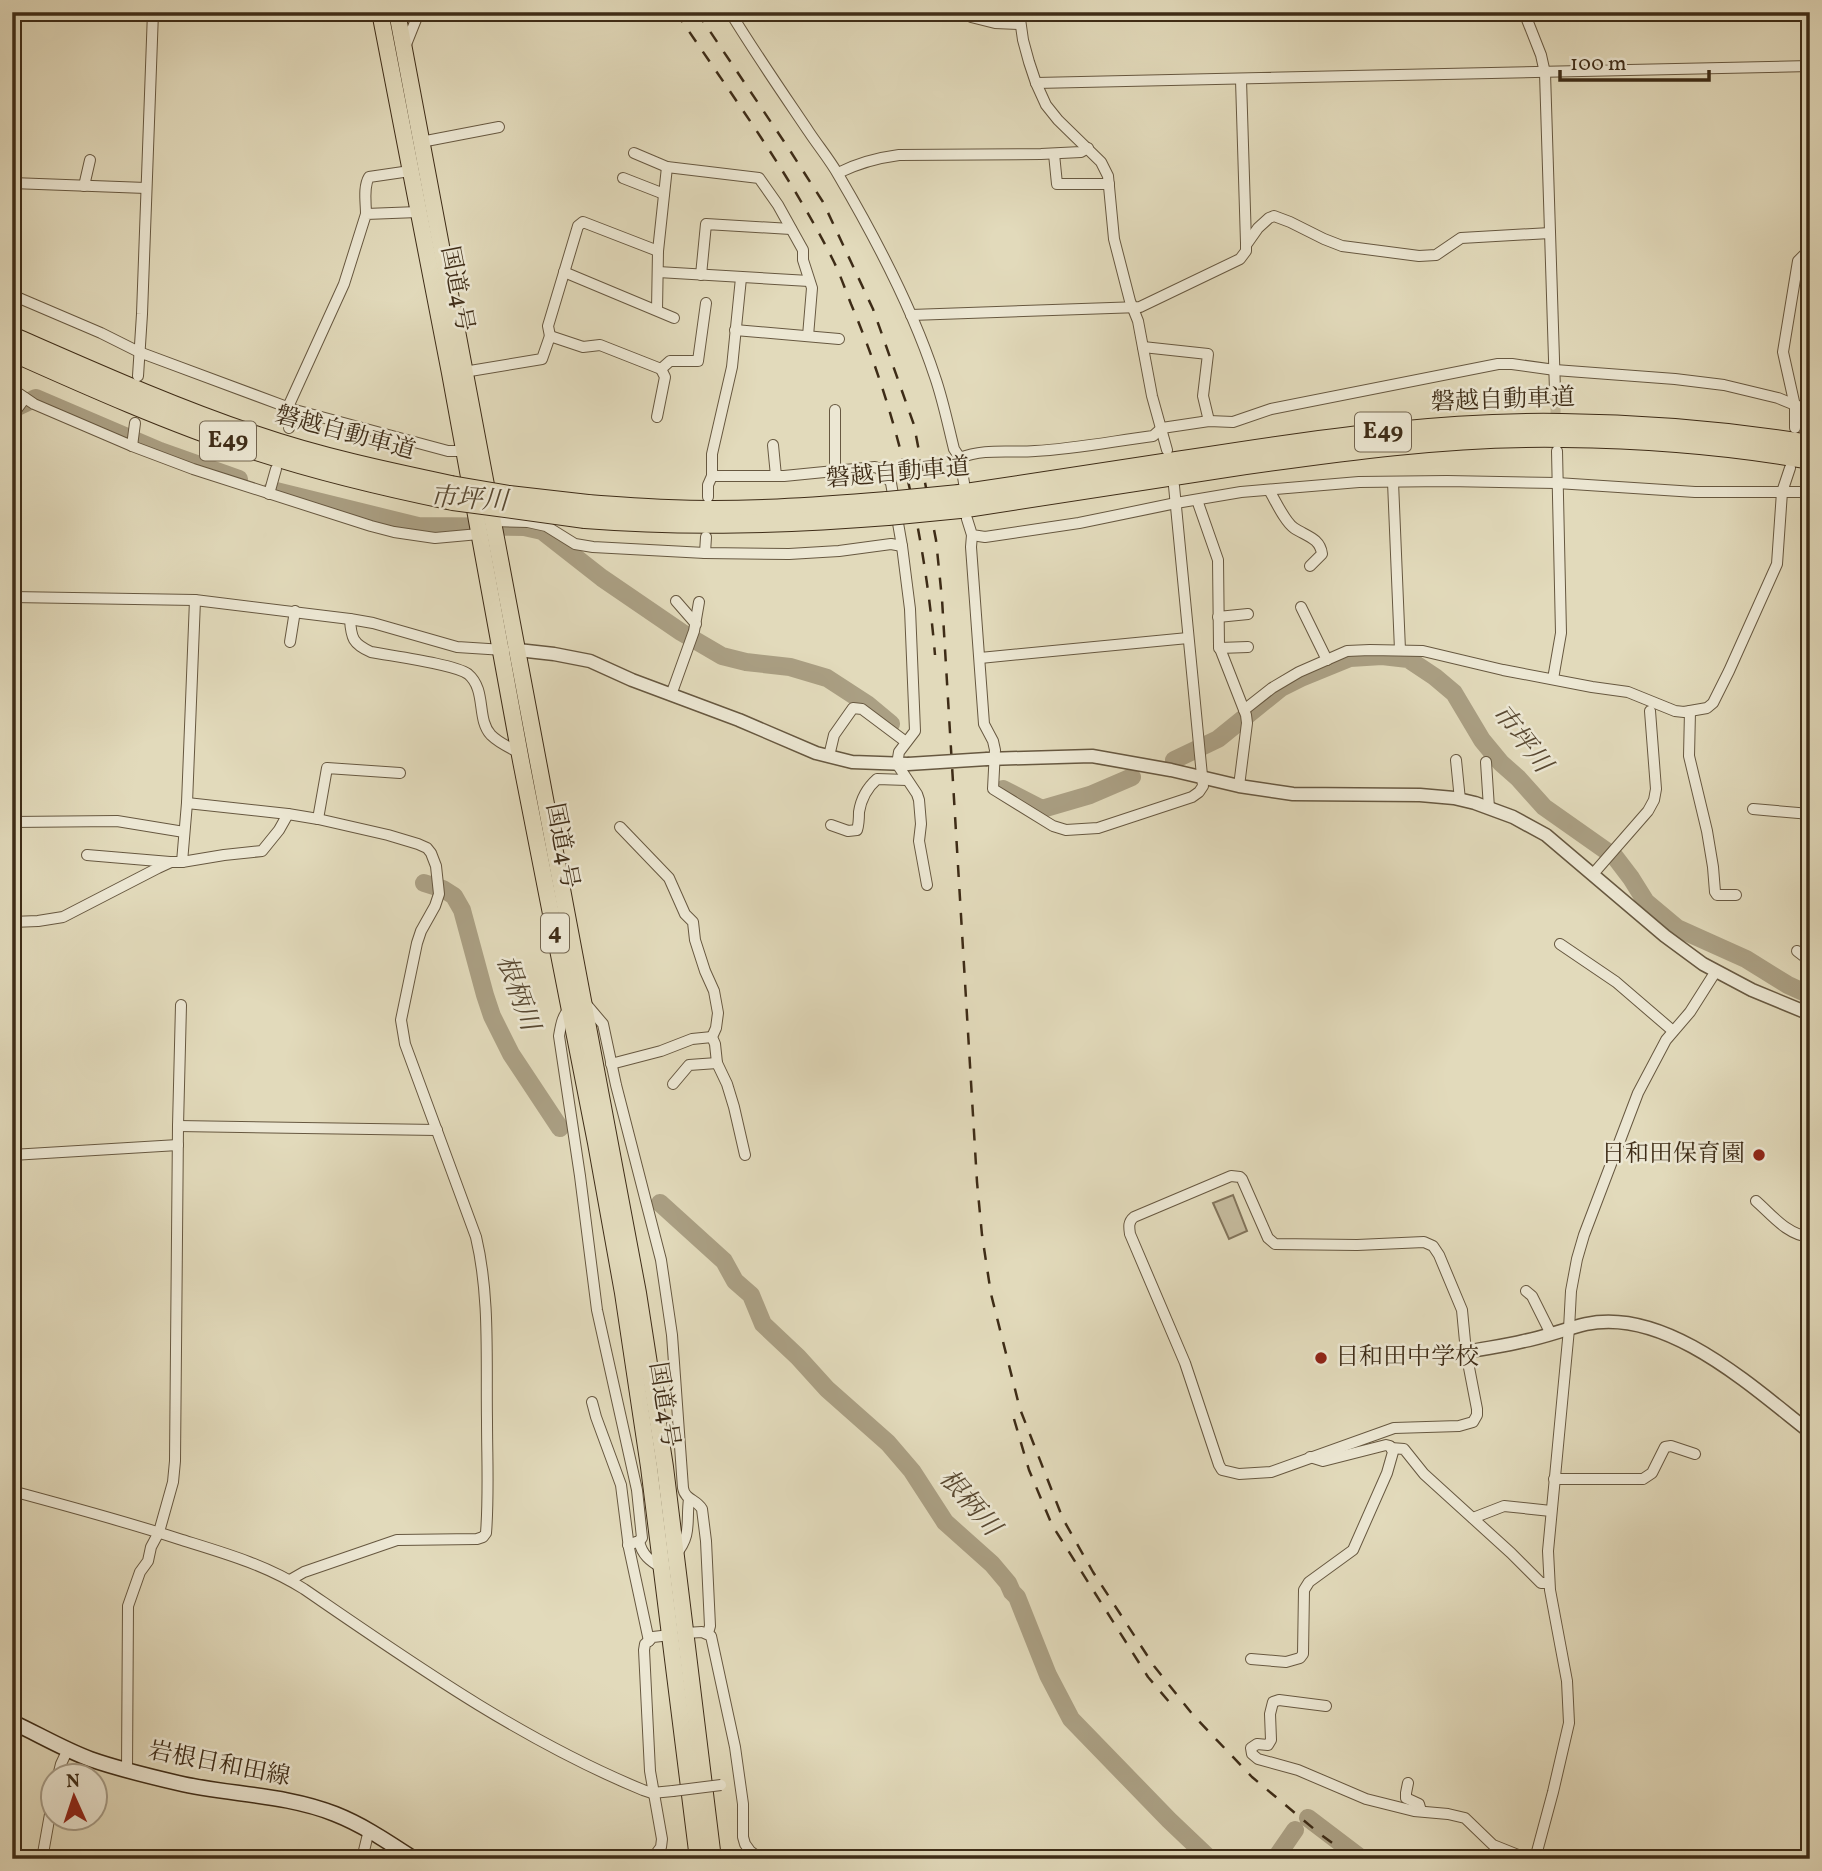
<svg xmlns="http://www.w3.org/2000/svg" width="1822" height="1871" viewBox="0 0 1822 1871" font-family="Vollkorn,'Noto Serif JP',serif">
<rect width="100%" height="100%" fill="#e2dabb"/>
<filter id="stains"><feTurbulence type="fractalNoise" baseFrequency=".00286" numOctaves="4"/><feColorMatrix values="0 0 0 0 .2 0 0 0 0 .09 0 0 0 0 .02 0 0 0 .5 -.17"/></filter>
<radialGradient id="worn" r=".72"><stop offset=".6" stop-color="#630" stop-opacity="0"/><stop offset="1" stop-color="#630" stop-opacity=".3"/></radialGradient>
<!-- green -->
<path fill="#c6bc9f" stroke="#82745b" stroke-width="2" d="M1233,1195L1247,1231L1229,1239L1213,1203Z"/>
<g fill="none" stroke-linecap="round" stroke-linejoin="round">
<!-- river -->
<g stroke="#aa9f83" stroke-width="18">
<path d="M15,408L36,398L160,451L239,479"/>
<path d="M272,490L418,526L524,527L542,531L602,578L681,632L722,656L746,662L790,667L827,678L867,704L891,724"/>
<path d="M1174,760L1218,739L1281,688L1301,678L1350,658L1382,656L1408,659L1435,677L1454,693L1482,740L1501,763L1518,778L1544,807L1615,857L1631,878L1646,902L1677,928L1746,959L1788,985L1810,995"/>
<path d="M1003,789L1042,809L1090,795L1132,777"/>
<path d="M424,883L443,889L454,896L462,910L485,995L492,1016L511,1054L560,1128"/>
<path d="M660,1203L724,1261L735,1281L751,1295L763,1324L798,1357L827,1389L888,1443L912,1471L945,1522L992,1564L1008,1583L1012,1592L1017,1597L1048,1675L1071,1719L1169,1820L1210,1859"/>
<path d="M1308,1818L1362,1859"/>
<path d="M1275,1859L1295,1830"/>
</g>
<!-- minor-tunnel -->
<path stroke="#c1b79a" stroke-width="10" stroke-dasharray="10 5" stroke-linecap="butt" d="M1555,391L1556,425"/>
<defs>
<g id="minor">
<path d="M730,12C755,53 782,92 809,132C819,147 830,160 839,176C876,239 912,307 935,377C943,400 948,425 954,449L960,458"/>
<path d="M1019,12L1023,40L1029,62L1036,83L1046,105L1058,120L1101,162L1108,176L1114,239L1130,301L1138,321L1152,396L1167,450"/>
<path d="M1524,12L1541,55L1545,73L1555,391"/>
<path d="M971,17L995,23L1020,24"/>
<path d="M405,47L419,12"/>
<path d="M1036,83L1810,66"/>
<path d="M421,142L499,127"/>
<path d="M634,153L667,167L759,178L778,205L803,250V260L812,288L808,336"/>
<path d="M1054,154L1057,184H1109"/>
<path d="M838,173C858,163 876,158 899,155L1041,154L1081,152L1088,148"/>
<path d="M623,178L664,194"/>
<path d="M12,183L146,188"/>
<path d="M84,186L90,160"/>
<path d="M366,214C366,203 363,187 369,177L410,171"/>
<path d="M1246,245L1258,228L1269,218L1274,216L1290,222L1324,239L1342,246L1419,256L1436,255L1461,238L1550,233"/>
<path d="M564,272L674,318"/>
<path d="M658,272L809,281"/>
<path d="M701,275L706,224L791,229"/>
<path d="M12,295L101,333L139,352L295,410L448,451H464"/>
<path d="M657,310L658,251L667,167"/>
<path d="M911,315L1140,307L1240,259L1246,251V243L1241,80"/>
<path d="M735,330L839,339"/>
<path d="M550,336L548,326L578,226L583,222L658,251"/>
<path d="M1143,347L1208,354L1203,396L1209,421"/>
<path d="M464,372L542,359L550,336L583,347L600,345L661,369L670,361H698L706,303"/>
<path d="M138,376L142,314L153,12"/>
<path d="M12,389L34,404L132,446L193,469L371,526L394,532L435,538L479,534"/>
<path d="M288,407L344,284L366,214L418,212"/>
<path d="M835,410V470"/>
<path d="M657,417L665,377L661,369"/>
<path d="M289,428L295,410"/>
<path d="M1795,428V406L1783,352L1798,261L1810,249"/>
<path d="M12,444L14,413L25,398"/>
<path d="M773,445L776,476"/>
<path d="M132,446L135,423"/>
<path d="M1393,482L1400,650"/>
<path d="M964,483L960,458C984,448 1010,453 1035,451C1074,449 1114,441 1153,436L1162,428L1209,421L1233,422L1271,409L1498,364H1512L1555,370L1675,379L1724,385L1778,398L1810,411"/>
<path d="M1269,490C1275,500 1285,522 1294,528C1306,536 1320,538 1322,554L1310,566"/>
<path d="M269,494L276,469"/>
<path d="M708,497V485L712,476V454L732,367L741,278"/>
<path d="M1197,500L1218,560L1219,646L1246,715L1247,723L1239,786"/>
<path d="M967,519L972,535L985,537L1079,523L1176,503L1241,492L1359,482L1447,481L1557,483L1695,492H1810"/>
<path d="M494,521L528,522L546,526L575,544L593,547L705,553L789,554L839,551L891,544L902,546L891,483L882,470L875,467L784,476H712"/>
<path d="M972,535L971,547L984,724L993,741L995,750L993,789L1053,826L1066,830L1098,828L1192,797L1199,792L1203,786L1174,486"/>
<path d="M902,546L910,609L915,731L899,752L897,764L917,794L919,800L921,824L919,841L927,885"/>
<path d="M705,553L706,537"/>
<path d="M12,597L195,600L350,619L373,623L457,647L504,650"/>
<path d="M676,601L696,624"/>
<path d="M1301,607L1327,660"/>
<path d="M1218,617L1248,614"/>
<path d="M350,619C351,638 353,644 371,652C391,656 454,664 468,674C487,690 476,719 491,735C499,743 510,748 520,753"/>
<path d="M290,642L295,611"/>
<path d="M1219,648L1248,647"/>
<path d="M980,658L1188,638"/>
<path d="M1553,679L1561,633L1557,451"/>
<path d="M671,695L694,631L699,602"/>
<path d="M1809,707L1810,709"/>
<path d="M1244,710L1272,688L1299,672L1347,651L1370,650L1423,651L1503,670L1592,687L1628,692L1675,711L1684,712L1707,708L1713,703L1729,671L1777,564L1782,492L1790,468"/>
<path d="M1690,711L1689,756L1707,831L1713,867L1715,892L1717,895H1736"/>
<path d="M829,756L834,735L853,708L862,709L906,742"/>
<path d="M1456,760L1460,800"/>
<path d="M1486,762L1489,808"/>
<path d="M187,803L288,814L318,819L388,835L418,844L427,848L431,853L436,866L439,894L435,906L421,931L417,943L401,1020L405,1044L476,1237C490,1296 486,1359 487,1420C487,1457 489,1496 486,1533L483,1537L477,1539L397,1540L304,1572L290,1580"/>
<path d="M1753,809L1810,814"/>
<path d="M318,819L327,768L400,773"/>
<path d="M12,822L117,821L184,832"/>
<path d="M831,825L848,831L857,830C859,824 859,819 859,812C861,799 868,787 877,779L907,780"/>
<path d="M620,827L669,878L685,914L693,922L695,940L705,971L714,991L718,1013L716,1028L712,1037L715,1044L717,1063L727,1084L734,1107L745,1155"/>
<path d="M87,855L170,862"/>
<path d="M182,862L224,855L262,851L279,830L288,814"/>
<path d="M1593,874L1648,811L1654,800L1656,789L1650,711"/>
<path d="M12,922L38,921L63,917L158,868L171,862H182L187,803L195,600"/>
<path d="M1560,944L1616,982L1673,1031"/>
<path d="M1797,951L1810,961"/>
<path d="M586,1004L603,1024L616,1085L661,1260L672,1335L683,1488C685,1500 696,1499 702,1509L706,1541L710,1626L708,1633"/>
<path d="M570,1008C562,1016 561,1025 559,1036L580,1176L597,1310L637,1490L642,1538L639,1541L628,1545"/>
<path d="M611,1064L661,1051L692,1039L712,1037"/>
<path d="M673,1084L689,1065L717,1063"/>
<path d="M178,1126L437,1130"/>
<path d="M12,1155L178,1145"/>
<path d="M1231,1176L1240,1177L1242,1179L1268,1238L1275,1244L1357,1245L1424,1242L1433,1246L1439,1255L1462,1310L1466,1352L1477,1409V1415L1473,1422L1459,1426L1394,1428L1271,1472L1239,1474L1222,1470L1219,1465L1185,1363L1130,1234C1129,1227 1128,1222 1134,1217Z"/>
<path d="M1756,1201C1772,1215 1787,1235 1810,1237"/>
<path d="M1526,1291L1532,1296L1551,1334"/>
<path d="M592,1402L596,1417L621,1485L629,1548L649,1641"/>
<path d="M1391,1448L1404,1449L1424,1474L1511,1553L1541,1583H1549"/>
<path d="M1554,1479H1643L1652,1473L1665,1447L1671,1446L1695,1454"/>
<path d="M12,1491C68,1506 124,1521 179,1539C224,1553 264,1564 304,1589C412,1663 521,1740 643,1790L652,1793L673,1791"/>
<path d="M1473,1518L1504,1506L1551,1511"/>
<path d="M639,1541C642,1555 650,1561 662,1568"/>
<path d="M676,1554C692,1535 686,1522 689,1499"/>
<path d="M685,1633L702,1632L711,1636L735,1747L743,1804V1837L745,1844L750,1851L761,1859"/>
<path d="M1251,1659L1286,1662L1300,1658L1303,1654L1304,1590L1309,1582L1353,1550L1387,1473L1393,1452L1390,1446L1386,1445L1323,1461L1310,1457"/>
<path d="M1326,1706L1279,1700L1273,1702L1270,1714L1271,1740L1268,1745L1257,1744L1251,1748L1252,1754L1258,1759L1298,1770L1366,1799L1414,1811L1448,1814L1465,1818L1493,1845L1528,1859"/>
<path d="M127,1770L128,1606L140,1572L148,1561L151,1547L159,1532L173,1482L175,1461L178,1126L181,1005"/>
<path d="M58,1776L61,1764L68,1749"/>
<path d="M1408,1783L1406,1793V1798L1419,1804L1421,1811"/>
<path d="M42,1859L52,1803"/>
<path d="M362,1859L369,1830"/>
<path d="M652,1859L661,1847L662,1839L650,1771L644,1650L645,1644L653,1637L670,1635"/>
<path d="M1535,1859L1553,1792L1569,1723L1567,1681L1550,1590L1548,1551L1569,1329L1571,1291L1577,1259L1584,1235L1638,1093L1666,1040L1690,1012L1716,971"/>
</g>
<g id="tertiary">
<path d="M518,650L554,654L590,661L632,680L739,720L816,753L852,762L908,764"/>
<path d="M987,759L1092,756L1171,770L1239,786L1293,794L1420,795L1454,798L1475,803L1513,817L1546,835L1665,936L1703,964L1752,990L1810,1014"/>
<path d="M1466,1352C1485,1348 1505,1346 1524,1341C1545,1337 1565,1329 1586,1324C1666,1307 1751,1386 1810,1432"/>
</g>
<path id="secondary" d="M12,1722C38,1734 63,1749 90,1759C118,1769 148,1776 178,1783C229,1795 285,1794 335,1814C363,1825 388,1842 414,1859"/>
<g id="trunk">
<path d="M380,12L450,373L521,761L596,1143L623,1293L649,1467L698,1859"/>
<path d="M397,12L638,1293L665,1467L713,1859"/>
</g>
<g id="motorway">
<path d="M12,336C92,371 172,407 255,435C319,457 385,471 451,485"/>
<path d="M12,352C90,387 169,422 250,449C317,471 384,487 453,501"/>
<path d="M959,494C1042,481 1126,468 1210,456C1326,438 1444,421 1562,423C1645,424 1728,431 1810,444"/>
<path d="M588,504C614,506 641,508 668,509C741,512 814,507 887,501"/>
<path d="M960,509C1049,495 1138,482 1226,468C1337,452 1450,436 1563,438C1645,439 1728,445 1810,460"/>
<path d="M585,519C688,527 785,524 888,516"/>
</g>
</defs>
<!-- minor casing -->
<use href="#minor" stroke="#675840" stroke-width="12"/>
<!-- tertiary casing -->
<use href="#tertiary" stroke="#675840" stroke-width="15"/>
<!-- secondary casing -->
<use href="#secondary" stroke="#3e2c17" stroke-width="17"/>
<!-- trunk casing -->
<use href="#trunk" stroke="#3e2c17" stroke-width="18"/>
<!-- motorway casing -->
<use href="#motorway" stroke="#3e2c17" stroke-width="20"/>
<!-- minor -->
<use href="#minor" stroke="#ece7d3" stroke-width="10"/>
<!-- tertiary -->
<use href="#tertiary" stroke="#ece7d3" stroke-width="12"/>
<!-- secondary -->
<use href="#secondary" stroke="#ece7d3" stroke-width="14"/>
<!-- trunk -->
<use href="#trunk" stroke="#e2dabb" stroke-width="16"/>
<!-- motorway -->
<use href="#motorway" stroke="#e2dabb" stroke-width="18"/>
<!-- rail -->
<g stroke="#3e2c17" stroke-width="2.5" stroke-dasharray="12 12" stroke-linecap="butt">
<path d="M676,12C730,93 789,172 833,260C840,274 845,289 851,304C898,415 925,535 935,655"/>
<path d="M697,12L789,149L823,202L873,309L914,425L936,540L942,599L977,1182L982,1235L991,1294L1020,1409L1063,1519L1093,1572L1154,1666L1193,1715L1252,1777L1320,1834L1354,1859"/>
<path d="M1014,1419L1029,1470L1052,1525L1148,1677L1176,1710"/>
</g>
<defs>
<path id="minor-bridge" d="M673,1791L721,1785"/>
<path id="tertiary-bridge" d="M908,764L987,759"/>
<g id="motorway-bridge">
<path d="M451,485L509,495L588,504"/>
<path d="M453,501L585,519"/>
<path d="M887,501L959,494"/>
<path d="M888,516L960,509"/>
</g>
</defs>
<!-- minor-bridge casing -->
<use href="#minor-bridge" stroke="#675840" stroke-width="12" stroke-linecap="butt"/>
<!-- tertiary-bridge casing -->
<use href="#tertiary-bridge" stroke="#675840" stroke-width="15" stroke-linecap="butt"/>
<!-- motorway-bridge casing -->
<use href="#motorway-bridge" stroke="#3e2c17" stroke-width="20" stroke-linecap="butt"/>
<!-- minor-bridge -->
<use href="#minor-bridge" stroke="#ece7d3" stroke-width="10"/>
<!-- tertiary-bridge -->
<use href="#tertiary-bridge" stroke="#ece7d3" stroke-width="12"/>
<!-- motorway-bridge -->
<use href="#motorway-bridge" stroke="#e2dabb" stroke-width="18"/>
</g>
<!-- markers -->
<g fill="#8f2418" stroke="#ece7d3" stroke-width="2.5">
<circle cx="1759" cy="1155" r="7"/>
<circle cx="1321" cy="1358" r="7"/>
</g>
<g text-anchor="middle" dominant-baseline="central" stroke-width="5" stroke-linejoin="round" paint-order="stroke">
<!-- shield labels -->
<g fill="#ece7d3" stroke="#72644f" stroke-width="2">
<rect x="1355" y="412.5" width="56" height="39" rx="5"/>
<rect x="200" y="421.5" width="56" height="39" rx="5"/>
<rect x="541" y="913.5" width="28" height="39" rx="5"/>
</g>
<g font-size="23" font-weight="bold" fill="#3e2c17">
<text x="1383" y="432">E49</text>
<text x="228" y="441">E49</text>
<text x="555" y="933">4</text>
</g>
<!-- street labels -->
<g font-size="24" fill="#3e2c17" stroke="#ece7d3">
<text transform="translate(456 289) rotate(79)">国道4号</text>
<text transform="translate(1503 401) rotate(-2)">磐越自動車道</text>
<text transform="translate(345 434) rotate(15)">磐越自動車道</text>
<text transform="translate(898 474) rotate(-5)">磐越自動車道</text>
<text transform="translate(561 846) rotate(79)">国道4号</text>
<text transform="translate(663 1405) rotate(81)">国道4号</text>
<text transform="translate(219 1765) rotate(11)">岩根日和田線</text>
</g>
<!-- poi labels -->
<g font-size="24" fill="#3e2c17" stroke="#ece7d3" text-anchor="end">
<text x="1745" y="1155">日和田保育園</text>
<text x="1335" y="1358" text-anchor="start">日和田中学校</text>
</g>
<!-- water labels -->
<g font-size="26" font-style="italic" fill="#594932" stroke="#ece7d3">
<text transform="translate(469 500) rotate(3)">市坪川</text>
<text transform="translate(1521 739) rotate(52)">市坪川</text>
<text transform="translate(517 993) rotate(70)">根柄川</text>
<text transform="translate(969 1503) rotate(49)">根柄川</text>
</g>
</g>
<!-- margin -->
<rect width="1822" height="1871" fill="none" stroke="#e2dabb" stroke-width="42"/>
<rect x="14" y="14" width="1794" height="1843" fill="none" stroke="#3e2c17" stroke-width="3.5"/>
<rect x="21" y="21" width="1780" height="1829" fill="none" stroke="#3e2c17" stroke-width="2"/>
<!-- north arrow -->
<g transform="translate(74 1797) rotate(357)"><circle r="33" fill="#ece7d3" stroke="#a69c88" stroke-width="2"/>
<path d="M0-5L12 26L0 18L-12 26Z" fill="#8f2418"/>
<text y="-10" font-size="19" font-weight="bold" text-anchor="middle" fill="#3e2c17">N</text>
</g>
<!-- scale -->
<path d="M1560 70v10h149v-10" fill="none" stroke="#3e2c17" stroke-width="3.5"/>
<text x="1570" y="70" font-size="21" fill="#3e2c17" stroke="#ece7d3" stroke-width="5" paint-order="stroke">100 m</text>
<rect width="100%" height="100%" filter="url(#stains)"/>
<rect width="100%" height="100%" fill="url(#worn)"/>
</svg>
